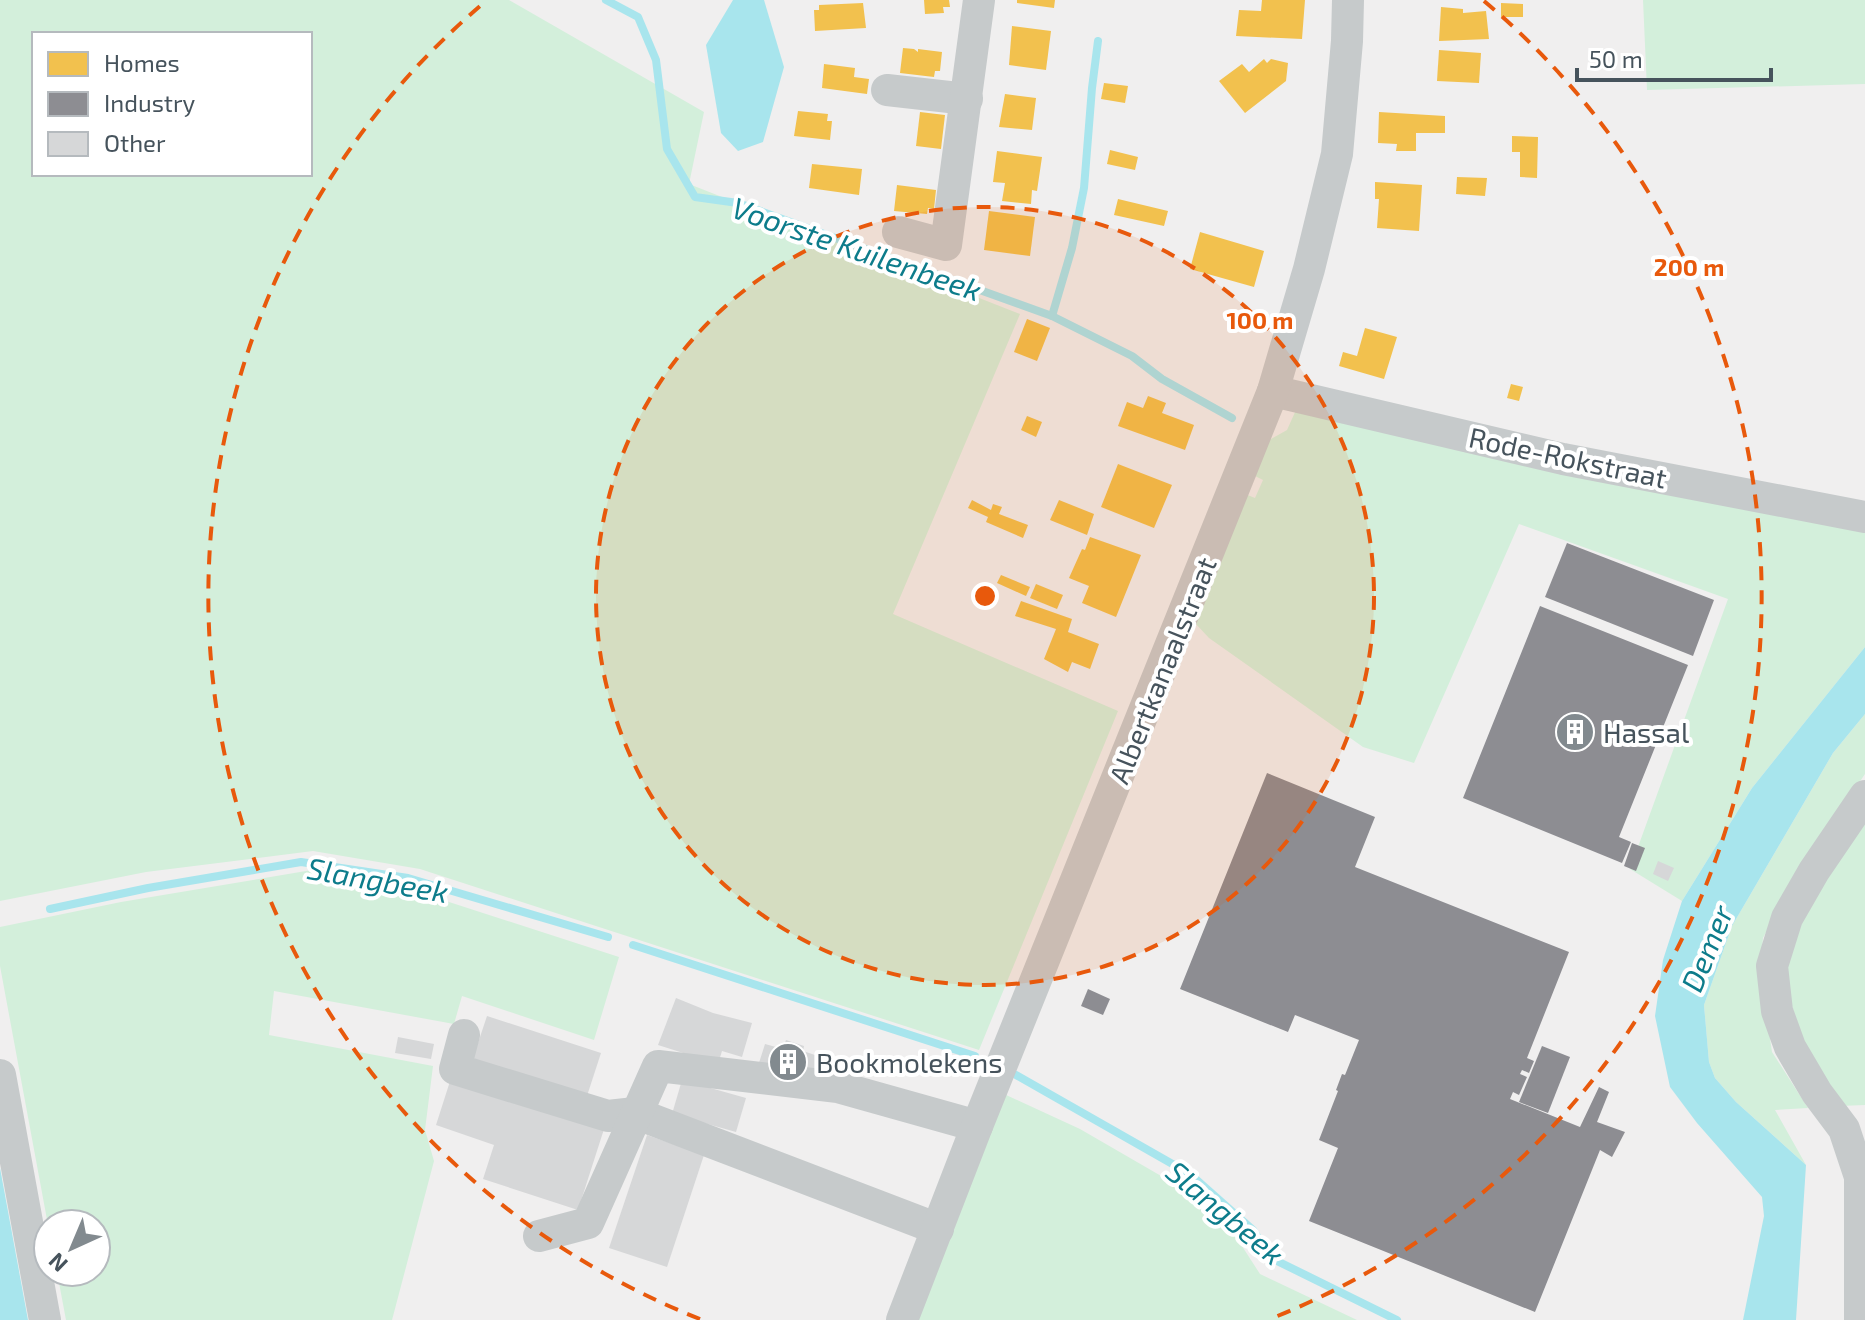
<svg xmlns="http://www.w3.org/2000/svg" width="1865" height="1320" viewBox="0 0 1865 1320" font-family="'Exo 2',sans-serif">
<rect width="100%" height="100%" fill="#f0efef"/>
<!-- green -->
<g fill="#d3efdb" fill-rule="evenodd">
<path d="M0,0H509L704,112L689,184L1020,314L893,614L1118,711L979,1050L420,869L313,851L146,872L0,901ZM34,34H310V174H34Z"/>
<path d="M1643,0H1865V84L1647,90Z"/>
<path d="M1296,410L1865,529V647L1752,788L1682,901L1630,869L1728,599L1519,524L1414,763L1363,747L1209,638L1195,623L1245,494L1255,498L1263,480L1253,475L1268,437L1271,439L1287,430Z"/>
<path d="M1865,714V774L1794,878L1763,938L1760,971L1772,1052L1808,1108L1775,1110L1806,1165L1736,1102L1715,1078L1709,1062L1704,1005L1732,926L1833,753Z"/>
<path d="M1865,819V1105L1840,1106L1812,1066L1788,994L1786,962L1795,929Z"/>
<path d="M312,870L412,890L619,957L594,1040L462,996L454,1024L274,991L269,1035L433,1066L425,1130L434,1161L392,1320H66L57,1272H96V1224L48,1225L0,966V927L121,902Z"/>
<path d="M1004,1094L1080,1129L1175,1184L1231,1229L1260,1274L1357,1320H913Z"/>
</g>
<!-- water -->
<g fill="#a8e5ed">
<path d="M733,0H764L784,67L763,142L738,151L721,133L706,45Z"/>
<path d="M1865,647V714L1833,753L1732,926L1704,1005L1709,1062L1715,1078L1736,1102L1806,1165L1796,1320H1743L1764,1216L1762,1197L1697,1123L1670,1087L1655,1016L1663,960L1682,901L1752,788Z"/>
<path d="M0,1168L28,1320H0Z"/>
</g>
<!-- homes -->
<g fill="#f2c14e">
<path d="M924,0H949L950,7H943L944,13L925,14Z"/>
<path d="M1017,0H1055L1054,8L1017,3Z"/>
<path d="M1262,0H1305L1302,39L1236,36L1239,10L1261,11Z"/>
<path d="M863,3L866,28L815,31L814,10H819V5Z"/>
<path d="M1501,3L1523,4V17H1501Z"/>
<path d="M1441,7L1463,9V13L1486,11L1489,39L1439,41Z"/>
<path d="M1012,26L1051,31L1046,70L1009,65Z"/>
<path d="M903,48L914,49L918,52V49L942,52L940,71H935L934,77L900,73Z"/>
<path d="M1439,50L1481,53L1479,83L1437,81Z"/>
<path d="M1264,59L1267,63L1271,59L1288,63L1286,81L1245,113L1219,81L1242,64L1249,72Z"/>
<path d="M824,64L855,68L854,77L869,79L867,94L822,88Z"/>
<path d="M1104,83L1128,86L1125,103L1101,99Z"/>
<path d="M1005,94L1036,98L1032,130L999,127Z"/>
<path d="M798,111L828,114L827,121H832L830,140L794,136Z"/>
<path d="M920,112L945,115L941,149L916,146Z"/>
<path d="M1379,112L1445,116V133H1416V151H1396L1397,144L1378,143Z"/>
<path d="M1512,136L1538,137L1537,178L1520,177V152H1512Z"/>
<path d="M1110,150L1138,157L1135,170L1107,164Z"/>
<path d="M997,151L1042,157L1037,191L1032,190L1031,204L1002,201L1005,183L993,182Z"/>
<path d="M812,164L862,169L859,195L809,188Z"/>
<path d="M1457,177L1487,178L1485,196L1456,194Z"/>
<path d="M1375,182L1422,185L1419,231L1377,228L1379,199H1375Z"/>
<path d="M897,185L936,190L934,209L928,208L927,214L894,211Z"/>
<path d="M1118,199L1168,211L1164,226L1114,215Z"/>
<path d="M989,211L1035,217L1030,256L984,250Z"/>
<path d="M1200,232L1264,251L1254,287L1190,269Z"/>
<path d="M1027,319L1050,328L1037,361L1014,352Z"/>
<path d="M1365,328L1397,337L1384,379L1339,366L1343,352L1357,356Z"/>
<path d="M1511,384L1523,387L1519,401L1507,398Z"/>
<path d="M1148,396L1166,403L1162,413L1194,425L1185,450L1118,426L1127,402L1143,408Z"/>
<path d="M1027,416L1042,422L1036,437L1021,430Z"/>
<path d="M1118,464L1172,485L1154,528L1101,507Z"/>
<path d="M972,500L991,510L993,504L1002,507L999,514L1028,525L1023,538L986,522L988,517L968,508Z"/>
<path d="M1059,500L1094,514L1087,535L1050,520Z"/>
<path d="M1090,537L1141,555L1116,617L1082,603L1089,586L1069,578L1082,549L1085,550Z"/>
<path d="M1001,575L1030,587L1026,596L997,583Z"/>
<path d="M1036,584L1063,595L1057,609L1030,598Z"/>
<path d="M1021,601L1072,619L1068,632L1099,644L1090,669L1072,662L1068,672L1044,659L1056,629L1015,616Z"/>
</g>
<!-- industry -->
<g fill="#8d8d92">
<path d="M1567,543L1714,600L1693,656L1545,597Z"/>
<path d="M1540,606L1688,665L1619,837L1631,842L1622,863L1463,798Z"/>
<path d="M1267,773L1375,817L1355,867L1569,952L1527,1058L1534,1061L1529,1073L1522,1070L1520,1074L1527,1077L1519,1095L1513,1092L1510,1099L1580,1127L1599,1087L1609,1092L1597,1122L1625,1132L1612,1157L1600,1150L1535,1312L1309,1221L1338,1148L1319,1140L1338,1091L1336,1090L1342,1074L1345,1075L1359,1040L1295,1015L1288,1032L1180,989Z"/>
<path d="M1632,843L1645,848L1636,871L1624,866Z"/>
<path d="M1088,989L1110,999L1103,1015L1081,1006Z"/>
<path d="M1542,1046L1570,1057L1548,1113L1519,1102Z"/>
</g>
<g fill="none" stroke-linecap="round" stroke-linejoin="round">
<!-- stream -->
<g stroke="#a8e5ed" stroke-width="8">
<path d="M606,0L638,17L656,60L667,149L695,197L738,203L1052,316L1132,356L1162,379L1232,418"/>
<path d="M1052,316L1072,248L1084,188L1092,88L1098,41"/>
<path d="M50,909L148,888L301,862L408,878L608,937"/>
<path d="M633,945L975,1056"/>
<path d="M1016,1075L1190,1174L1253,1230L1271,1258L1397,1320"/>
</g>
</g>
<!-- building -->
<g fill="#d6d7d8">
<path d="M1658,861L1674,868L1668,881L1653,874Z"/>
<path d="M676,998L713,1013L752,1023L742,1057L722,1051L718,1064L658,1045Z"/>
<path d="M487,1016L601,1053L585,1102L471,1064Z"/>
<path d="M398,1037L434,1044L431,1059L395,1053Z"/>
<path d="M786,1040L804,1046L803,1051L818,1056L811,1083L757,1069L765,1044L783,1049Z"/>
<path d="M452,1075L605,1126L578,1210L483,1179L494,1145L436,1125Z"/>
<path d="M682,1080L746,1098L736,1132L672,1114Z"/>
<path d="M647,1135L704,1155L667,1267L609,1248Z"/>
</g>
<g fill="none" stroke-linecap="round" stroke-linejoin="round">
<!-- minor -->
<g stroke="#c6cacb" stroke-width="32">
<path d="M887,90L967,99"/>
<path d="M898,232L946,245L979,0"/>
<path d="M1273,391L1563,459L1865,517"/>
<path d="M464,1035L455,1069L608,1116L635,1113L938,1229"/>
<path d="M0,1075L45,1320"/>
<path d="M539,1236L588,1223L658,1066L838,1087L977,1126"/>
<path d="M902,1320L977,1126L1273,391L1309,269L1337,154L1347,41L1348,0"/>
<path d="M1860,1320V1177L1844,1129L1817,1093L1790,1047L1777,1011L1772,966L1787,918L1814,871L1865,796"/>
</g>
</g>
<!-- distance rings -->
<circle cx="985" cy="596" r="389" fill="#e8590c" fill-opacity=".12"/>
<g fill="none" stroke="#e8590c" stroke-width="4" stroke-dasharray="14 10">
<circle cx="985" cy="596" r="389"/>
<path d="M700 1319A777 777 0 0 1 486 1M1484 1A777 777 0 0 1 1270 1319"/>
</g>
<!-- icons -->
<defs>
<symbol id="building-disc" viewBox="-11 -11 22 22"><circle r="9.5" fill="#828a8f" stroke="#fff"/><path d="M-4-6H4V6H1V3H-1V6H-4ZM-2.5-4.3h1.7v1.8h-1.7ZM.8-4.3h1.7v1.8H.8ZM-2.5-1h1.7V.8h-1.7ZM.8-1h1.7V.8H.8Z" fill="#fff"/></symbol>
</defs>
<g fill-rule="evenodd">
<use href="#building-disc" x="1553" y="710" width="44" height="44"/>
<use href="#building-disc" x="766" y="1040" width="44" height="44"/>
</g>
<g text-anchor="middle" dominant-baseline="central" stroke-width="8" stroke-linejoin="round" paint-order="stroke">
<!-- street labels -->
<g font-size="28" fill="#46535c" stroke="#fff">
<text transform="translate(1568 457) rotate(12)">Rode-Rokstraat</text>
<text transform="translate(1162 670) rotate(-68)">Albertkanaalstraat</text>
</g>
<!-- poi labels -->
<g font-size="28" fill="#46535c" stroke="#fff" text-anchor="start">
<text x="1603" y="732">Hassal</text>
<text x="816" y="1062">Bookmolekens</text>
</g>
<!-- water labels -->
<g font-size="30" font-style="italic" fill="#0d7c8b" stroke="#fff">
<text transform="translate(857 248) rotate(19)">Voorste Kuilenbeek</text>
<text transform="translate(378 879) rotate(10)">Slangbeek</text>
<text transform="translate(1706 948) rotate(-68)">Demer</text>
<text transform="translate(1226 1212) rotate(40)">Slangbeek</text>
</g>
</g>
<circle cx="985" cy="596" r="12" fill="#e8590c" stroke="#fff" stroke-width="4"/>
<g font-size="24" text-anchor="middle" font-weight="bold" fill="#e8590c" stroke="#fff" stroke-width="8" stroke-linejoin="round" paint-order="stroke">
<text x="1689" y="276">200 m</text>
<text x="1260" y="329">100 m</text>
</g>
<!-- legend -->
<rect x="32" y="32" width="280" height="144" fill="#ffffff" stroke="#b5babe" stroke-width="2"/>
<rect x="48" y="52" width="40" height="24" fill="#f2c14e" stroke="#b5babe" stroke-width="2"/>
<text x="104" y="72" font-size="24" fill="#46535c">Homes</text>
<rect x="48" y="92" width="40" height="24" fill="#8d8d92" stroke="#b5babe" stroke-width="2"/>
<text x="104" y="112" font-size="24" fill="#46535c">Industry</text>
<rect x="48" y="132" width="40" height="24" fill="#d6d7d8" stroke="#b5babe" stroke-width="2"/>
<text x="104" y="152" font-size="24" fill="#46535c">Other</text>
<!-- north arrow -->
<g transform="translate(72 1248) rotate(224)"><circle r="38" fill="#ffffff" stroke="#b5babe" stroke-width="2"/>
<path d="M0-6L14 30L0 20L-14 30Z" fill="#828a8f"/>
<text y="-12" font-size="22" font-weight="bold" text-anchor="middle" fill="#46535c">N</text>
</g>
<!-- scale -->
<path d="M1577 68v12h194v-12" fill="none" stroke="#46535c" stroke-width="4"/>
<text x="1589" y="68" font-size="24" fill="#46535c" stroke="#ffffff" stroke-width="6" paint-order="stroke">50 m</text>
</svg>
